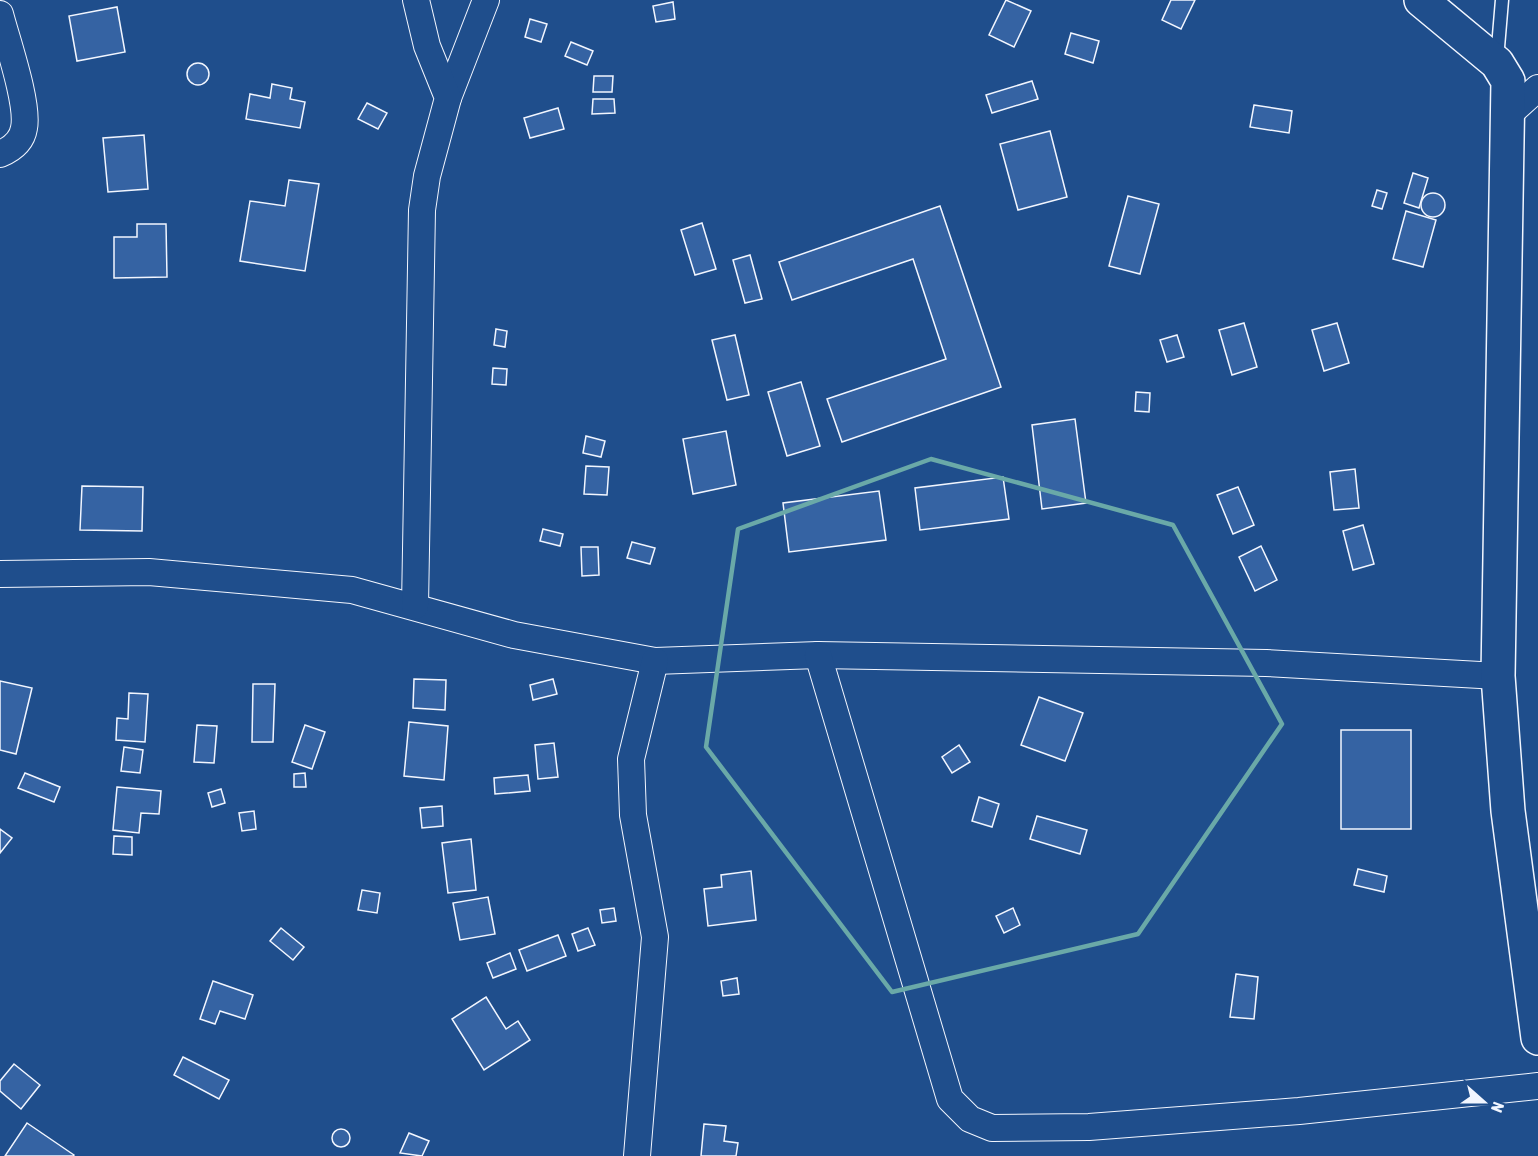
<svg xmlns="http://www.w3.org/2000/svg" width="1538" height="1156" viewBox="0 0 1538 1156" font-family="'Asap Condensed',sans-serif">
<rect width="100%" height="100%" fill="#1f4e8c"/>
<!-- building -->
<g fill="#3563a3" stroke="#f2f6ff" stroke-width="1.5">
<path d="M1006,0L1031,11L1014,47L989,35Z"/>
<path d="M1171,0H1195L1181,29L1162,20Z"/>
<path d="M673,2L675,19L656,22L653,6Z"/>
<path d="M117,7L125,52L77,61L69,16Z"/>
<path d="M530,19L547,24L541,42L525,37Z"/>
<path d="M1071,33L1099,41L1093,63L1065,54Z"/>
<path d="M571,42L593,51L587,65L565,56Z"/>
<circle cx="198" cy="74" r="11"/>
<path d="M594,76H613L612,92H593Z"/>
<path d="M1032,81L1038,99L992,113L986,95Z"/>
<path d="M272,84L292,88L290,99L305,102L300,128L246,119L250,94L270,98Z"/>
<path d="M593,99H614L615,113L592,114Z"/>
<path d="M367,103L387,113L378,129L358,119Z"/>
<path d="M1254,105L1292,111L1289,133L1250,127Z"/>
<path d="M558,108L564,129L530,138L524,118Z"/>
<path d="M1050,131L1067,197L1018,210L1000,144Z"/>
<path d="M144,135L148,189L108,192L103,138Z"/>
<path d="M1413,173L1428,178L1419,208L1404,203Z"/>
<path d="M289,180L319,184L305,271L240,261L250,201L285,206Z"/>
<path d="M1377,190L1387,193L1382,209L1372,206Z"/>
<circle cx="1433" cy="205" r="12"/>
<path d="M1128,196L1159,204L1140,274L1109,266Z"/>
<path d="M940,206L1001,387L842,442L827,399L946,359L913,259L792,300L779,262Z"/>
<path d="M1406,211L1436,220L1423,267L1393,259Z"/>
<path d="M702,223L716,269L695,275L681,230Z"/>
<path d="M137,224H166L167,277L114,278V237H137Z"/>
<path d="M750,255L762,299L745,303L733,260Z"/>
<path d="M1244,323L1257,367L1232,375L1219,330Z"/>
<path d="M1337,323L1349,363L1324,371L1312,330Z"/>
<path d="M496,329L507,331L505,347L494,345Z"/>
<path d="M735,335L749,395L727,400L712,340Z"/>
<path d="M1177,335L1184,357L1167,362L1160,340Z"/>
<path d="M493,368L507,369L506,385L492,384Z"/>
<path d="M801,382L820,446L787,456L768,392Z"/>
<path d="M1136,392L1150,393L1149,412L1135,411Z"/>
<path d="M1075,419L1086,503L1042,509L1032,425Z"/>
<path d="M726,431L736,485L693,494L683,439Z"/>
<path d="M586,436L605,441L601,457L583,453Z"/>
<path d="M586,466L609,467L607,495L584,494Z"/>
<path d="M1355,469L1359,508L1334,510L1330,472Z"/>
<path d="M1003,477L1009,519L920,530L915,488Z"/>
<path d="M82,486L143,487L142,531L80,530Z"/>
<path d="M1238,487L1254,525L1233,534L1217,495Z"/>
<path d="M879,491L886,540L789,552L783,503Z"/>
<path d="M1363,525L1374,564L1353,570L1343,531Z"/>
<path d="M543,529L563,534L560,546L540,541Z"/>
<path d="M632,542L655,548L650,564L627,558Z"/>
<path d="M1261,546L1277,580L1255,591L1239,557Z"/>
<path d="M581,547H598L599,575L582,576Z"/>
<path d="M414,679L446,680L445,710L413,708Z"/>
<path d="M553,679L557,694L533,700L530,685Z"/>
<path d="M0,681L32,688L16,754L0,750Z"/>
<path d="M253,684H275L273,742H252Z"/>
<path d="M129,693L148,694L145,742L116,740L117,718L128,719Z"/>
<path d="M1039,697L1083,713L1065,761L1021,745Z"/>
<path d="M409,722L448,726L444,780L404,776Z"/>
<path d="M197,725L217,726L214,763L194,762Z"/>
<path d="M305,725L325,732L312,769L292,762Z"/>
<rect x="1341" y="730" width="70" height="99"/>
<path d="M554,743L558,777L538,779L535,745Z"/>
<path d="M959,745L970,762L952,773L942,757Z"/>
<path d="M124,747L143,750L140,773L121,771Z"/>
<path d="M25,773L60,787L54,802L18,788Z"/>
<path d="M305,773L306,787H294V774Z"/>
<path d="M528,775L530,791L495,794L494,778Z"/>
<path d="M117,787L161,791L159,814L141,813L139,833L113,830Z"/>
<path d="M221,789L225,803L212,807L208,793Z"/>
<path d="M979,797L999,804L992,827L972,821Z"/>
<path d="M442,806L443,826L422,828L420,808Z"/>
<path d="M254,811L256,829L242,831L239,813Z"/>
<path d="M1037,816L1087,830L1080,854L1030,839Z"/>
<path d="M0,829L12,838L0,853Z"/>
<path d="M114,836L132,837V855L113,854Z"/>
<path d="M471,839L476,890L448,893L442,843Z"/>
<path d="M1358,869L1387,876L1384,892L1354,885Z"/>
<path d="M751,871L756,920L708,926L704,889L722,887L721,875Z"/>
<path d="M362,890L380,893L377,913L358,910Z"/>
<path d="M488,897L495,934L460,940L453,903Z"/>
<path d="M614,908L616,921L602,923L600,910Z"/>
<path d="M1013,908L1020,925L1004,933L996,916Z"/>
<path d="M281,928L304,947L293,960L270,941Z"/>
<path d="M588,928L595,945L578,951L572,934Z"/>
<path d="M558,935L566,956L527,971L519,950Z"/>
<path d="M510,953L516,969L493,978L487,963Z"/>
<path d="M1236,974L1258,977L1254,1019L1230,1017Z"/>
<path d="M737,978L739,994L723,996L721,981Z"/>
<path d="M213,981L253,995L245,1019L220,1011L215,1024L200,1019Z"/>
<path d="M486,997L506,1029L518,1021L530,1040L484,1070L452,1019Z"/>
<path d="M183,1057L229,1080L219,1099L174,1075Z"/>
<path d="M14,1064L40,1085L21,1109L0,1091V1081Z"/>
<path d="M27,1123L74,1155L73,1156H5Z"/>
<path d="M704,1124L726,1126L724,1141L738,1143L736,1156H701Z"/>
<circle cx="341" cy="1138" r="9"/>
<path d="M409,1133L429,1141L422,1156L400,1153Z"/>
</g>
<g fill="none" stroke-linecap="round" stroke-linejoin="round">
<defs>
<path id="lane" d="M1497,59L1502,0"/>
<g id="street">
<path d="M0,14C7,41 29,104 24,128C22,141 12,149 0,154"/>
<path d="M448,98L486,0"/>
<path d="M1508,115L1538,88"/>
<path d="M0,574L149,572L352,590L514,635L655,661L818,655L1266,663L1498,676"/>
<path d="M415,606L422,210L427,176L448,98L427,46L416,0"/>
<path d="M818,655L950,1099L970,1119L992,1128L1089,1127L1299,1111L1538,1086"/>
<path d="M637,1156L655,937L633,815L631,759L655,661"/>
</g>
<path id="secondary" d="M1421,0L1497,63L1508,81L1498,676L1508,811L1538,1038"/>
</defs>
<!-- lane casing -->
<use href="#lane" stroke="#f2f6ff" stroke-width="15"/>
<!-- street casing -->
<use href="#street" stroke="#f2f6ff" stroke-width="28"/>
<!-- secondary casing -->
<use href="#secondary" stroke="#f2f6ff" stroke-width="36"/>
<!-- lane -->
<use href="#lane" stroke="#1f4e8c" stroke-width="12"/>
<!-- street -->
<use href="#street" stroke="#1f4e8c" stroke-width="26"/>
<!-- secondary -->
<use href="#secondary" stroke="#1f4e8c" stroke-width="33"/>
</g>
<!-- marked area -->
<path fill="none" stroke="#6aa9a8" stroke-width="4.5" stroke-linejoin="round" d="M931,459L1173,525L1282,724L1138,934L892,992L706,747L738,529Z"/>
<!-- north arrow -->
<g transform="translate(1484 1102) rotate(111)" stroke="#1f4e8c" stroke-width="4.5" paint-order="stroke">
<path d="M0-4.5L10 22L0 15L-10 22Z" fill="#f2f6ff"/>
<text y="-9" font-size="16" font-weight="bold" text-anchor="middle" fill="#f2f6ff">N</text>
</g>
</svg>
